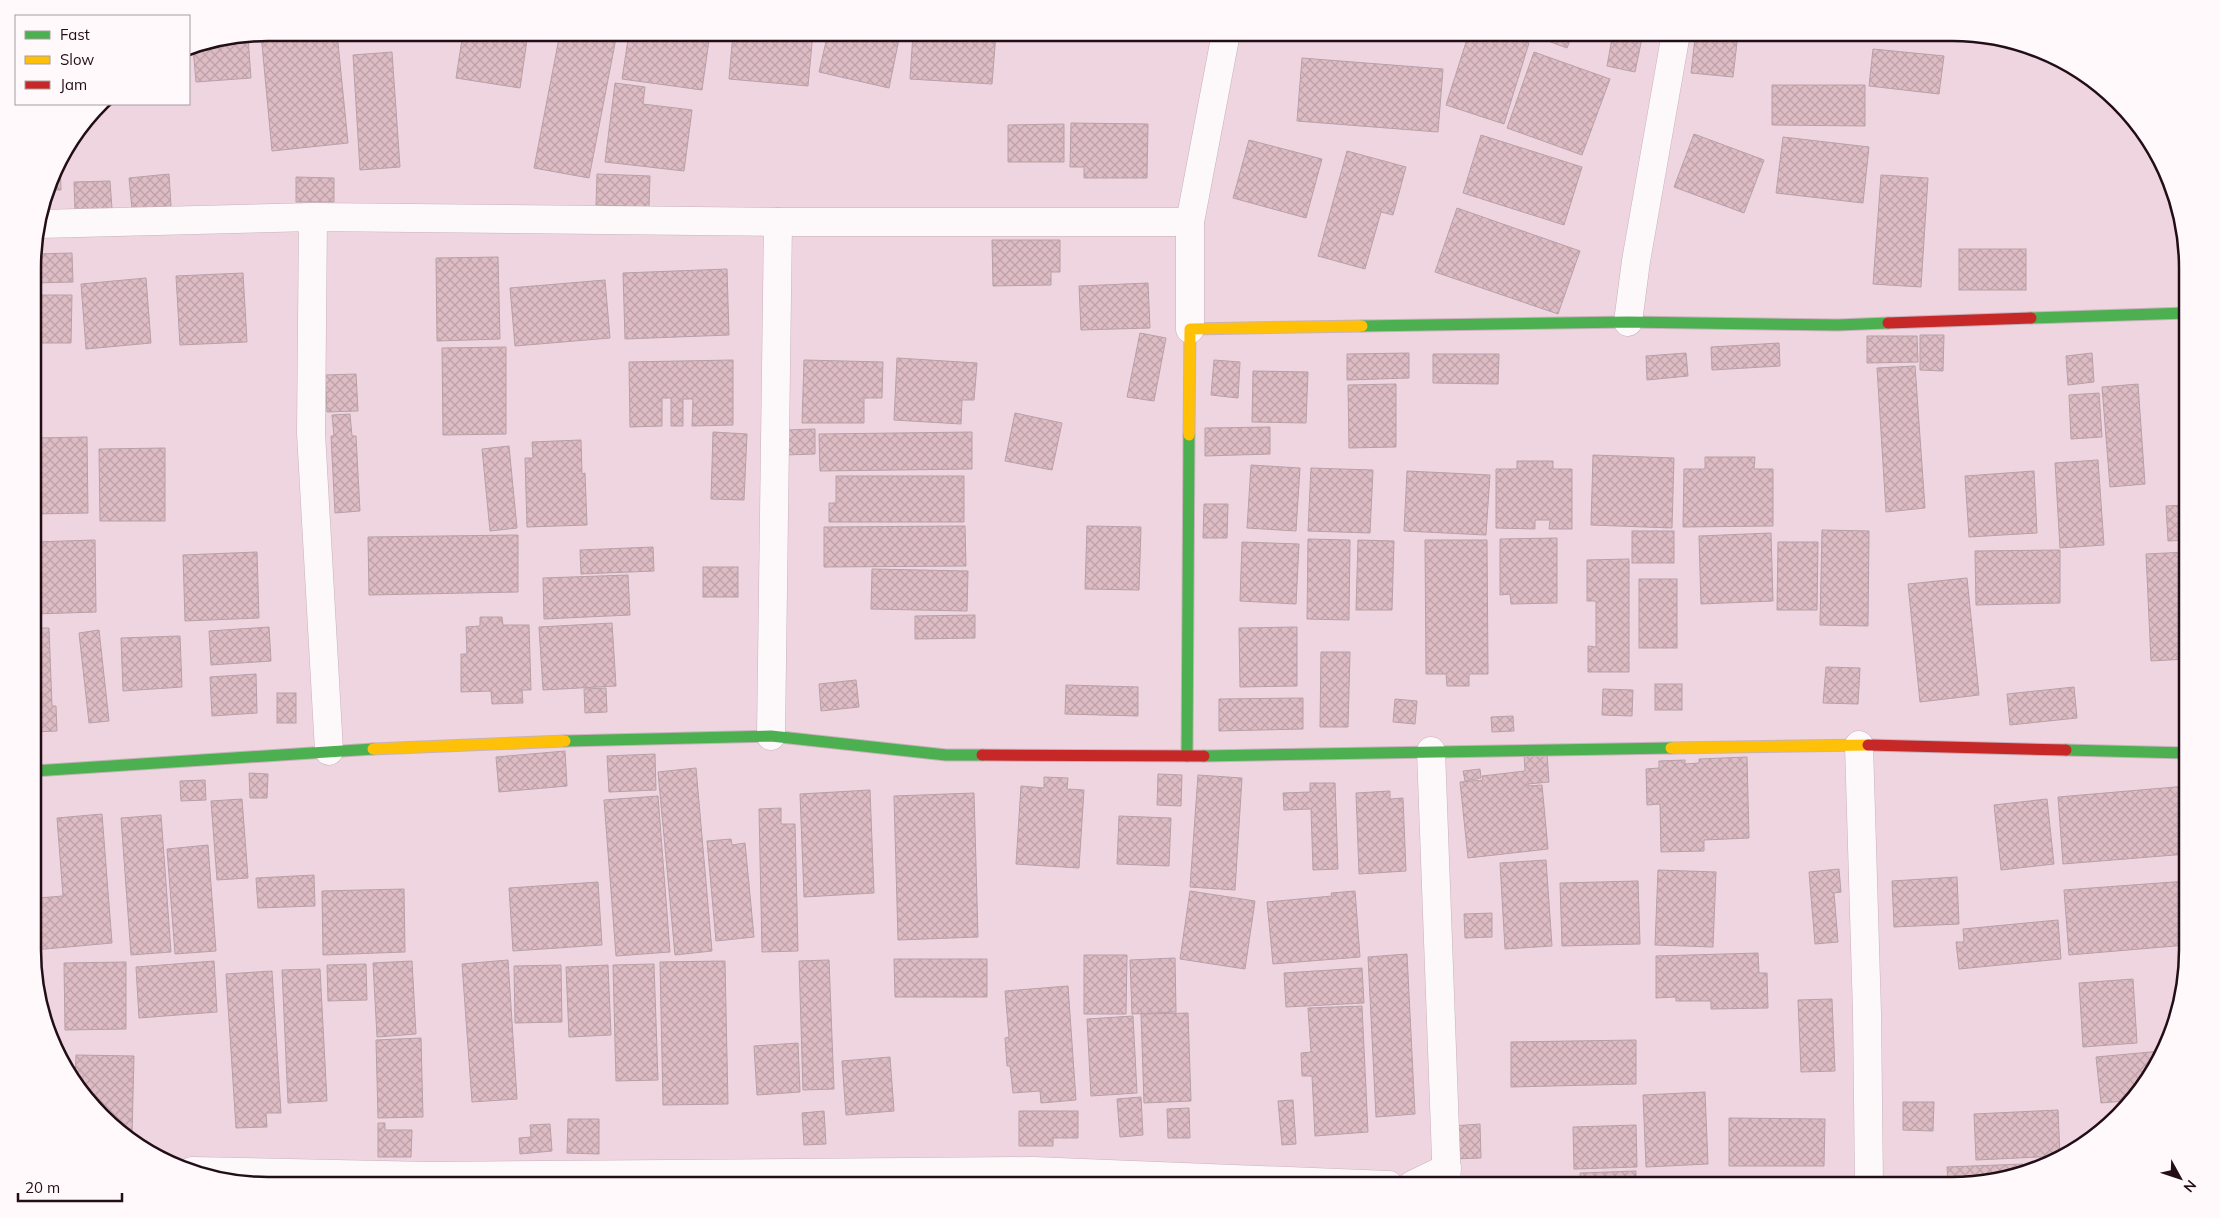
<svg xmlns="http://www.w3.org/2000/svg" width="2220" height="1218" viewBox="0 0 2220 1218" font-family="Mulish,sans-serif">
<defs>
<pattern id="building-cross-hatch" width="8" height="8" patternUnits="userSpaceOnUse" patternTransform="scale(1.25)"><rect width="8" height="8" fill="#debcc4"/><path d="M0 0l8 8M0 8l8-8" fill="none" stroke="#bea0a8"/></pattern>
</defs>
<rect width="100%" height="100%" fill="#efd5e0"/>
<!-- building -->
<g fill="url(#building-cross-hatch)" stroke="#b7a1a7">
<path d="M268,32L337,33L348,143L272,151L261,34Z"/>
<path d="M463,33H528L520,88L456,78Z"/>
<path d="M560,33H617L589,178L534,168Z"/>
<path d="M629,33H710L702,90L622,79Z"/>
<path d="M733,33H813L808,86L729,79Z"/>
<path d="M828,33L900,34L889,88L819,72Z"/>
<path d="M913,33H996L992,84L910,79Z"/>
<path d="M1334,33H1355L1354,35Z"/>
<path d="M1469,33H1494L1529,43L1504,124L1446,105Z"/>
<path d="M1526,33H1573L1567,48Z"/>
<path d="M1613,33L1642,38L1635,72L1607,66Z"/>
<path d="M1906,33H1952L2018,43V45Z"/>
<path d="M248,37L251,78L196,82L193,47Z"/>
<path d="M1695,38L1737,42L1733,77L1691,73Z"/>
<path d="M1873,49L1944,56L1939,94L1869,86Z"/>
<path d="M392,52L400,167L360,170L353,55Z"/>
<path d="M1534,52L1610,79L1582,155L1507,128Z"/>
<path d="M1302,58L1443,69L1438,132L1297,121Z"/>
<path d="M615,83L645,87L643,104L692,110L684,171L605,162Z"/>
<path d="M1772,85H1865V126L1772,125Z"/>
<path d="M1071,123L1148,124L1147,178H1084V167H1070Z"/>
<path d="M1064,124V162H1008V125Z"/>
<path d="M1694,134L1764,160L1744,213L1674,187Z"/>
<path d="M1481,135L1582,167L1564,225L1463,193Z"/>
<path d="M1783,137L1869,147L1863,203L1776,193Z"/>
<path d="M1249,140L1322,159L1306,218L1233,198Z"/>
<path d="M1347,151L1406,167L1393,215L1381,212L1365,269L1318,256Z"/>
<path d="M60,159L61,190H49L57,164Z"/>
<path d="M169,174L171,206L132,209L129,178Z"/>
<path d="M597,174L650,176L649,207L596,205Z"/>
<path d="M1881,175L1928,178L1921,287L1873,284Z"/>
<path d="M296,177L334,178V202H296Z"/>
<path d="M110,181L112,209L75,211L74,182Z"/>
<path d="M1457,208L1580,251L1558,314L1435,272Z"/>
<path d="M992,240H1060V272H1051V285L993,286Z"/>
<rect x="1959" y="249" width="67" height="41"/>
<path d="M72,253L73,282L34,283V254Z"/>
<path d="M498,257L500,339L437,341L436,258Z"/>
<path d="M727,269L729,335L625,339L623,273Z"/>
<path d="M243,273L247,342L180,345L176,276Z"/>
<path d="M146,278L151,343L86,349L81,284Z"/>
<path d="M605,280L610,338L515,346L510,288Z"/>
<path d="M1148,283L1150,328L1081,330L1079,286Z"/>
<path d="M34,295H72L71,343H34Z"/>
<path d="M1140,333L1166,338L1154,401L1127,397Z"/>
<path d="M1920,335H1944L1943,371L1920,370Z"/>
<path d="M1867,336H1917L1918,362L1867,363Z"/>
<path d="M1779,343L1780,366L1712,370L1711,347Z"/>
<path d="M506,347V434L443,435L442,348Z"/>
<path d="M1409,353V378L1347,380V354Z"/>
<path d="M1686,353L1688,376L1647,380L1646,356Z"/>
<path d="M2092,353L2094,382L2068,385L2066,356Z"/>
<path d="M1433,354H1499L1498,384L1433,383Z"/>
<path d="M897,358L977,363L974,400H962L961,424L894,420Z"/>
<path d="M733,360V425L692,426L693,399H683V426H671V398H662V426L630,427L629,362Z"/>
<path d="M804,360L883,362L882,398H864V423H802Z"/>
<path d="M1214,360L1240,362L1238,398L1211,395Z"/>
<path d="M1915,366L1925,508L1886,512L1877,368Z"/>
<path d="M1253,371L1308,372L1306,423L1252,422Z"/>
<path d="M356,374L358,411L327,412L325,375Z"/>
<path d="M1396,384V447L1349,448L1348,385Z"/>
<path d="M2138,384L2145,484L2110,487L2102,387Z"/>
<path d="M2099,393L2102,437L2071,439L2069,395Z"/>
<path d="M1015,413L1062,423L1052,470L1005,461Z"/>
<path d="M350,414L352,436H356L360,511L335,513L331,436H334L332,415Z"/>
<path d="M1270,427V454L1205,456V428Z"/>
<path d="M815,429V454L785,455V430Z"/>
<path d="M713,432L747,434L744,500L711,499Z"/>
<path d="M972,432V469L820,471L819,434Z"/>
<path d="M87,437L88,513L34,514V438Z"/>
<path d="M581,440L582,474L585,473L587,525L527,527L525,458H533L532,442Z"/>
<path d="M509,446L517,528L490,531L482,449Z"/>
<path d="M165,448V521H100L99,449Z"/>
<path d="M1593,455L1674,458L1672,528L1591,525Z"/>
<path d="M1705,457H1755L1754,469H1773V526L1683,527L1684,469H1705Z"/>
<path d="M2098,460L2104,545L2060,548L2055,463Z"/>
<path d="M1517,461H1553V469H1572V529H1549L1550,520H1535V529L1496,528V469H1517Z"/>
<path d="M1251,465L1300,468L1296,531L1247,528Z"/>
<path d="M1311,468L1373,470L1370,533L1308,531Z"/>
<path d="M1407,471L1490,475L1486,535L1404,531Z"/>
<path d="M2034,471L2037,533L1969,537L1965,476Z"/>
<path d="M836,476H964V522H829V503H836Z"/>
<path d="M1204,504H1228L1227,538H1203Z"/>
<path d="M2187,505V540L2168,541L2166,506Z"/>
<path d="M965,526L966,566L824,567V527Z"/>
<path d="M1087,526L1141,527L1139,590L1085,589Z"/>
<path d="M1822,530L1869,531L1868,626L1820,625Z"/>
<rect x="1632" y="531" width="42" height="32"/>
<path d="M1771,533L1773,601L1701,604L1699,536Z"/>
<path d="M518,535V592L369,595L368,537Z"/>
<path d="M1557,538V603L1511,604L1510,594L1500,595V539Z"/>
<path d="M1308,539L1350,540L1349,620L1307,619Z"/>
<path d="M95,540L96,612L34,614V542Z"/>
<path d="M1358,540L1394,541L1392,610H1356Z"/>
<path d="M1425,540H1487L1488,674H1469V686H1447L1446,674H1426Z"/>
<path d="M1242,542L1299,544L1296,604L1240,601Z"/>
<path d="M1778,542H1818L1817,610H1777Z"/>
<path d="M653,547L654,571L581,574L580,550Z"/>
<path d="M2060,550V603L1976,605L1975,551Z"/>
<path d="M257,552L259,618L185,621L183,555Z"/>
<path d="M2187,552V659L2151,661L2146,554Z"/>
<path d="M1629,559V672H1588V646L1596,647V601H1587V560Z"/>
<rect x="703" y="567" width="35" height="30"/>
<path d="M872,569L968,571L967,611L871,609Z"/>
<path d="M628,575L630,615L544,619L543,578Z"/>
<path d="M1967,578L1979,695L1920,702L1908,584Z"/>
<rect x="1639" y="579" width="38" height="69"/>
<path d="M975,615V638L915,639V616Z"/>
<path d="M480,617H502L503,625H529L531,690H522L523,703L492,704L491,691L461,692V654H467L466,627L480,626Z"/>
<path d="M612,623L616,686L543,690L539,627Z"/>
<path d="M269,627L271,661L211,665L209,631Z"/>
<path d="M1297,627V686L1240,687L1239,628Z"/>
<path d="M34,628H49L52,706H56L57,731L34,732Z"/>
<path d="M99,630L109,721L89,723L79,633Z"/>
<path d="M180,636L182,687L123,691L121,638Z"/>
<path d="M1321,652H1350L1348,727H1320Z"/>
<path d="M1826,667L1860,668L1858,704L1823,703Z"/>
<path d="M256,674L257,713L212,716L210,677Z"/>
<path d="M856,680L859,707L821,711L819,684Z"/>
<rect x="1655" y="684" width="27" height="26"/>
<path d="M1066,685L1138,687V716L1065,714Z"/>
<path d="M2074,687L2077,718L2010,725L2007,694Z"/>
<path d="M606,688L607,712L585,713L584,689Z"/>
<path d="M1603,689L1633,690L1632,716L1602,715Z"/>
<rect x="277" y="693" width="19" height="30"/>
<path d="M1303,698V729L1219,731V699Z"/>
<path d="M1395,699L1417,701L1415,724L1393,722Z"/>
<path d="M1513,716L1514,731L1492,732L1491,717Z"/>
<path d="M565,751L567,786L499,792L496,757Z"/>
<path d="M1547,753L1549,782L1528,784V786L1542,785L1548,849L1468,858L1460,782L1483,780L1482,776L1525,771L1524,755Z"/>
<path d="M655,754L656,790L609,792L607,756Z"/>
<path d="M1747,757L1749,838L1704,840V851L1661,852L1660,804L1647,805L1646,769L1659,768V761L1685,760V764L1699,763V759Z"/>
<path d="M696,768L712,951L675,955L658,772Z"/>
<path d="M1480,769L1481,778L1465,781L1463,771Z"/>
<path d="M249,773L268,774L267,798H250Z"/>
<path d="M1158,774L1182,775L1181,806L1157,805Z"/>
<path d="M1198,775L1242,778L1235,890L1190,887Z"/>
<path d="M1044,777L1068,778L1067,789L1084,790L1079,868L1016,864L1021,786L1044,788Z"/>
<path d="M205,780L206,800L181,801L180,781Z"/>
<path d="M1310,783H1335L1338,869L1313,870L1311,809L1284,810L1283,793L1310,792Z"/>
<path d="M2187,786V854L2063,864L2058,797Z"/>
<path d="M870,790L874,893L804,897L800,794Z"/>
<path d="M1390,791V799L1403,798L1406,871L1359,874L1356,793Z"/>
<path d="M974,793L978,937L898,940L894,796Z"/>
<path d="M658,796L670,952L616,956L604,800Z"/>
<path d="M242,799L248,878L217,880L211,801Z"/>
<path d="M2047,799L2054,864L2001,870L1994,805Z"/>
<path d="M781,808V824H795L798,951L762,952L759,809Z"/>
<path d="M102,814L112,943L34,950V849L38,898L63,896L57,818Z"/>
<path d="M161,815L171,952L131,955L121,818Z"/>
<path d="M1119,816L1171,818L1169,866L1117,864Z"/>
<path d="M731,839L732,845L745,843L754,937L716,941L707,841Z"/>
<path d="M208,845L216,951L175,954L167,849Z"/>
<path d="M1546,860L1552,946L1505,949L1500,863Z"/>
<path d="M1839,869L1841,892L1834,893L1838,942L1815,944L1809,872Z"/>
<path d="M1658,870L1716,872L1713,947L1655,945Z"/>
<path d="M314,875L315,906L258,908L256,878Z"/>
<path d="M1957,877L1959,924L1894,927L1892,881Z"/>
<path d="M1638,881L1640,944L1562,946L1560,883Z"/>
<path d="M2187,881V945L2069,955L2064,890Z"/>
<path d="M598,882L602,945L513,951L509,888Z"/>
<path d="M404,889L405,952L323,955L322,891Z"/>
<path d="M1190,891L1255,901L1245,969L1180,959Z"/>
<path d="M1355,891L1360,957L1273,964L1267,902L1332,896L1331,893Z"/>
<path d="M1492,913V937L1465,938L1464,914Z"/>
<path d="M2058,920L2061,959L1959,969L1956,942H1964L1963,929Z"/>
<path d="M1758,953L1759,973H1767L1768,1008L1711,1009V1001H1676V997L1656,998V956Z"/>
<path d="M1407,954L1415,1114L1376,1117L1368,957Z"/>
<path d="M1084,955H1127L1126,1014H1084Z"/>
<path d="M1175,958L1176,1012L1132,1014L1130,960Z"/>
<path d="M894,959H987V997H895Z"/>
<path d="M508,960L517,1099L472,1102L462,964Z"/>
<path d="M829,960L834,1089L803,1090L799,961Z"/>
<path d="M214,961L217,1012L139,1018L136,967Z"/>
<path d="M412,961L416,1034L377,1037L373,963Z"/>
<path d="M725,961L728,1104L663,1105L660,962Z"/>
<path d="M126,962V1029L65,1030L64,963Z"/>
<path d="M366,964L367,1000L328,1001L327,965Z"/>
<path d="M654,964L658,1080L616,1081L613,965Z"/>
<path d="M561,965L562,1022L515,1023L514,966Z"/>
<path d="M608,965L611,1035L569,1037L566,967Z"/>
<path d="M1362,968L1364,1003L1286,1007L1284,973Z"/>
<path d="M320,969L327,1101L288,1103L282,970Z"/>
<path d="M272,971L281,1113H266L267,1127L236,1128L226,974Z"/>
<path d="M2133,979L2137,1043L2083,1047L2079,983Z"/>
<path d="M1068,986L1076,1100L1041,1103L1040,1091L1013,1093L1010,1066H1007L1005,1038L1009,1037L1005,991Z"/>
<path d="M1832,999L1835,1071L1801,1072L1798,1000Z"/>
<path d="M1362,1006L1368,1132L1315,1136L1312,1076H1302L1301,1053L1311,1052L1308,1008Z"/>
<path d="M1188,1013L1191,1101L1144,1103L1141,1014Z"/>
<path d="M1133,1016L1137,1093L1091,1096L1087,1019Z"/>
<path d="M421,1038L423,1117L378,1118L376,1040Z"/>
<path d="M1636,1040V1084L1511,1087V1042Z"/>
<path d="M798,1043L800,1092L757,1095L754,1046Z"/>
<path d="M2161,1051L2156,1067L2125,1101L2101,1103L2096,1057Z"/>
<path d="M76,1055L134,1056L132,1136L75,1083Z"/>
<path d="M890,1057L894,1111L846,1115L842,1061Z"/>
<path d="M1705,1092L1708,1164L1646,1167L1643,1095Z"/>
<path d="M1141,1097L1143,1135L1120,1137L1117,1099Z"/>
<path d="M1293,1100L1296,1144L1282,1145L1278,1101Z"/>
<path d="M1903,1102H1934L1933,1131L1903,1130Z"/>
<path d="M1189,1108L1190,1138H1168L1167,1109Z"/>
<path d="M2058,1110L2060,1156L1976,1160L1974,1114Z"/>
<path d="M824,1111L826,1144L804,1145L802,1113Z"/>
<path d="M1019,1111H1078V1138H1053V1146H1019Z"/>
<path d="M1729,1118L1825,1119L1824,1166H1729Z"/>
<path d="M568,1119H599V1154L567,1153Z"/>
<path d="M378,1123H385V1130H412L411,1157H378Z"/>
<path d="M550,1124L552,1151L520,1154L519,1138L531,1137L530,1125Z"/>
<path d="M1480,1124L1481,1158L1453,1159L1452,1126Z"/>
<path d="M1636,1125L1637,1167L1574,1169L1573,1127Z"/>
<path d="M2023,1164L2024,1174L1967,1185H1948L1947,1167Z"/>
<path d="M1636,1171V1185H1581L1580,1173Z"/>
<path d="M1673,1177L1697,1178V1185H1673Z"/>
<rect x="1494" y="1178" width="29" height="7"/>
<path d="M1714,1184L1770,1185H1714Z"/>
</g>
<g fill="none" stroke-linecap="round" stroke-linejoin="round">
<defs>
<g id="street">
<path d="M313,217L311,433L329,751"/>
<path d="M39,224L313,217L778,222H1190"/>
<path d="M1628,322L1636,261L1676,33"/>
<path d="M1190,329V222L1226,33"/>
<path d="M771,736L778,222"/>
<path d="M1859,745L1867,1013L1869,1185"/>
<path d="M1431,751L1447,1185"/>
<path d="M192,1171L430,1176L1033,1171L1389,1185"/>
<path d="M1412,1185L1447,1168"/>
</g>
<g id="fast">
<path d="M2031,318L2187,313"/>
<path d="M1362,326L1628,322L1838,325L1888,323"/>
<path d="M565,741L771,736L946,755H982"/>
<path d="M2066,750L2187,753"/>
<path d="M1187,756L1189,435"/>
<path d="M1204,756L1671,748"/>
<path d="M34,771L373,749"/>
</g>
<g id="slow">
<path d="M1189,435L1190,329L1362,326"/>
<path d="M1671,748L1868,745"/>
<path d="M373,749L565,741"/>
</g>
<g id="jam">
<path d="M1888,323L2031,318"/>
<path d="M1868,745L2066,750"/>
<path d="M982,755L1204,756"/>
</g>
</defs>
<!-- street casing -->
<use href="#street" stroke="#c8b2bb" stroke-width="29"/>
<!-- fast casing -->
<use href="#fast" stroke="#c8b2bb" stroke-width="13"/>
<!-- slow casing -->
<use href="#slow" stroke="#c8b2bb" stroke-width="13"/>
<!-- jam casing -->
<use href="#jam" stroke="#c8b2bb" stroke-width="13"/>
<!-- street -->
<use href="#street" stroke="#fdf9fa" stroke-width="28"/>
<!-- fast -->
<use href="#fast" stroke="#4caf50" stroke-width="11"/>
<!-- slow -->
<use href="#slow" stroke="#ffc107" stroke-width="11"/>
<!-- jam -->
<use href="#jam" stroke="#c62828" stroke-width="11"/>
</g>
<!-- crop -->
<path d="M0 0H2220V1218H0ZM268 41H1952A227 227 0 0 1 2179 268V950A227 227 0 0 1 1952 1177H268A227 227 0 0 1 41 950V268A227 227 0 0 1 268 41Z" fill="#fff9fb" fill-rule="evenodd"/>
<path fill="none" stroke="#220e17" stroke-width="2.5" d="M268 41H1952A227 227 0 0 1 2179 268V950A227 227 0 0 1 1952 1177H268A227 227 0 0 1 41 950V268A227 227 0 0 1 268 41Z"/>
<!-- legend -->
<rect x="15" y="15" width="175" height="90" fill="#fff9fb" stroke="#a79ba0"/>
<rect x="25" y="31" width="25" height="8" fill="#4caf50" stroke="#a79ba0"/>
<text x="60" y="40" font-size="15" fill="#220e17">Fast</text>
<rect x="25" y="56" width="25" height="8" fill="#ffc107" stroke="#a79ba0"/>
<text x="60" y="65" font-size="15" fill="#220e17">Slow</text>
<rect x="25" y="81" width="25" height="8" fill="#c62828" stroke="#a79ba0"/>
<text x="60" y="90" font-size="15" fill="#220e17">Jam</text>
<!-- north arrow -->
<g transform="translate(2180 1178) rotate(130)" stroke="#fff9fb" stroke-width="4" paint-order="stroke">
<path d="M0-4L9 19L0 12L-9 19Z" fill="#220e17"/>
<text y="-8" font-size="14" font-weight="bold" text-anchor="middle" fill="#220e17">N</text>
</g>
<!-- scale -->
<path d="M18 1193v8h104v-8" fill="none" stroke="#220e17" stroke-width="2.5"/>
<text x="25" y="1193" font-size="15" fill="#220e17" stroke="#fff9fb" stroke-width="4" paint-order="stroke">20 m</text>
</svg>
